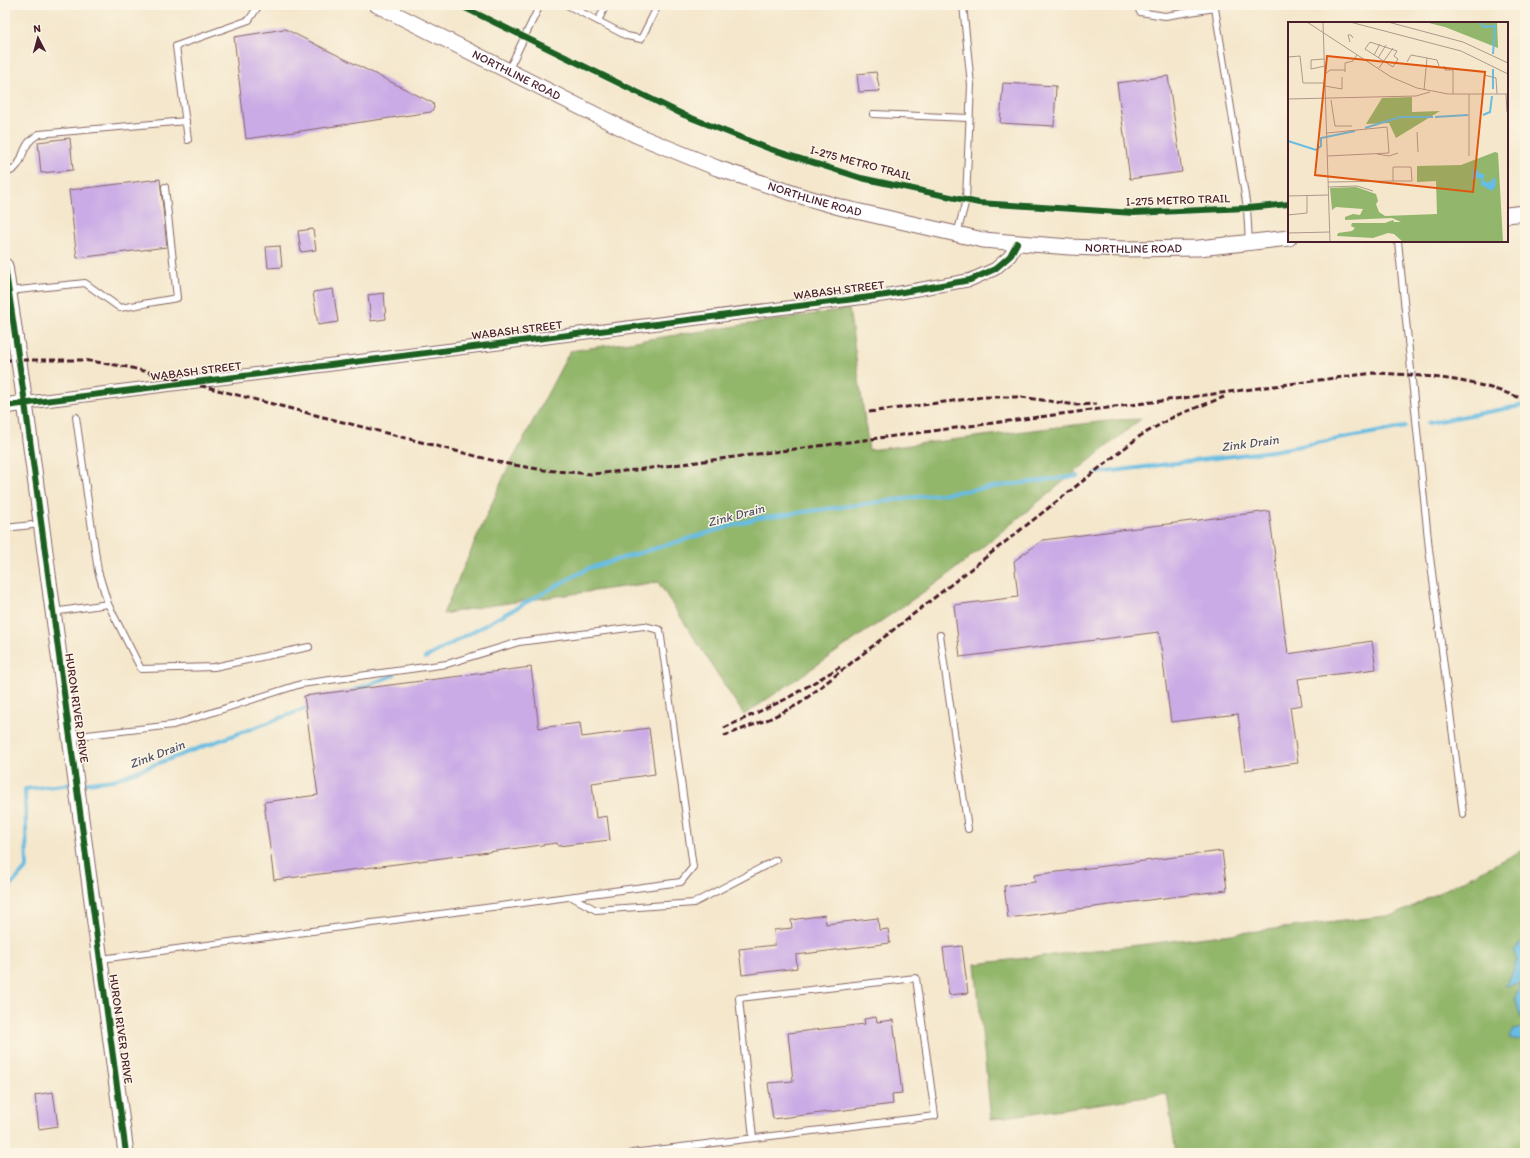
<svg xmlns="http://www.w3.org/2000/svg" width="1530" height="1158" viewBox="0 0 1530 1158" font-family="Itim,sans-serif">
<rect width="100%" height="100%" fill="#fcf5e5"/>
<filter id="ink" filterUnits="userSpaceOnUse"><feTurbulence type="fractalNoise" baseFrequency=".025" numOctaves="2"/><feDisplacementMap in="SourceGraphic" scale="8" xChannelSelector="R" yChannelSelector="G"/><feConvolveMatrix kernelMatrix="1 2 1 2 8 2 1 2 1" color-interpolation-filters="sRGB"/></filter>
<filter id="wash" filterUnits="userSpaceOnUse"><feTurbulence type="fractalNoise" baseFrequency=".012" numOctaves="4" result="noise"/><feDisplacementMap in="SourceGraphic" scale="16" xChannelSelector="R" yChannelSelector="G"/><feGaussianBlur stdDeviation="0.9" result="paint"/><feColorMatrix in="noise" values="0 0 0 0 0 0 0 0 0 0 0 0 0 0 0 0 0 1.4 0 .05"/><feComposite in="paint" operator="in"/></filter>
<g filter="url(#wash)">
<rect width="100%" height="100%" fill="#f4e7cc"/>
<!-- forest -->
<g fill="#92b66b" stroke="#6e6a4b">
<path d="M849,309L869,450L1115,420L1141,419L944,578L744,715L658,582L480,607L443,614L505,474L570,351Z"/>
<path d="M1525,849V1153H1176L1167,1094L991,1119L975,964L1395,915Z"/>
</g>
<!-- water -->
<path fill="#66bce2" stroke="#586e86" d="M1525,940V1036L1519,1040L1509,1038L1514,1030L1524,1028L1515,998L1520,983L1505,986L1509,980L1517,961L1513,950Z"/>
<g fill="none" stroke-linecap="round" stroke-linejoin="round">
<!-- stream -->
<g stroke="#66bce2" stroke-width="4">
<path d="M1428,423L1525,405"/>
<path d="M1097,473L1272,451L1405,427"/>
<path d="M425,658L589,568L758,518L1077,476"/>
<path d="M352,691L394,675"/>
<path d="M80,784L113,780L310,707"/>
<path d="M5,892L27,867L25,789L73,784"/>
</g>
</g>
<g id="blocks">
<!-- building -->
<g fill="#caabe6">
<path d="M285,29L433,103L434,108L431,112L246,139L234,37Z"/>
<path d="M876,72L880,91L859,92L857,74Z"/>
<path d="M1168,76L1182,172L1130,179L1117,83Z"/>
<path d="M1003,83L1056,86L1054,126L1000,123Z"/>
<path d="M70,138L73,170L41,173L38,142Z"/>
<path d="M160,179L167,247L77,258L69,190Z"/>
<path d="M313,229L316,250L301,252L298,231Z"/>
<path d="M280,246L282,267L268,268L266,247Z"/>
<path d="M333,289L338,322L318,325L313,292Z"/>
<path d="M384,293L386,319L371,321L368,295Z"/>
<path d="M1269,511L1288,654L1372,641L1376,669L1298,679L1302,705L1290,707L1298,763L1245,770L1238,714L1171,722L1159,632L960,657L954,605L1018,597L1014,561L1043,540Z"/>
<path d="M531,667L539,728L580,723L582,737L649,728L655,774L592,783L596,818L607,816L610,840L558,846L557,843L274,880L264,802L318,795L304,696Z"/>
<path d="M1222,851L1227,890L1008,918L1004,886L1035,882L1034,875Z"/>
<path d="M825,915L826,924L878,918L879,930L888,929L890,943L796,955L797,968L742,975L739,949L775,945L774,930L792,928L791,920Z"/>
<path d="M962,946L968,993L949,995L943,948Z"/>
<path d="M876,1017L877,1022L893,1020L902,1093L892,1094L893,1104L773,1119L768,1083L793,1081L788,1033L865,1024L864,1019Z"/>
<path d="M53,1092L58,1126L39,1129L35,1095Z"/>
</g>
</g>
</g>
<g filter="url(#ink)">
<use href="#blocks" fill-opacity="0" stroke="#866563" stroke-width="1"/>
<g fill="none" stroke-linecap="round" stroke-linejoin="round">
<defs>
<g id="service">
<path d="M567,5L627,36L641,39L658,5"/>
<path d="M1137,5L1140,12L1165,16L1215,8L1247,208L1249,243"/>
<path d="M598,21L606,5"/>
<path d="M508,71L540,5"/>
<path d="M873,114L969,118"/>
<path d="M188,140L176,46L249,20L259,5"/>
<path d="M5,173C25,168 19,151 31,140C33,138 36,136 39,134L186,121"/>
<path d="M957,234L966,200L971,85L963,5"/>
<path d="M1398,241L1429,549L1463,814"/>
<path d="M9,291L85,283L120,308L177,298L165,187"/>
<path d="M76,417L98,571L108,604L141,669L214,667L309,647"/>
<path d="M5,528L41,524"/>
<path d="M53,612L108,604"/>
<path d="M940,635L968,829"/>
<path d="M70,737L173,725L301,684L447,664L519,642L644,626L660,630L693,867L681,882L101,959"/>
<path d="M572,897L596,910L694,903L776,860"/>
<path d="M632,1153L935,1116L916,978L739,998L753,1138"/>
</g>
<path id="minor" d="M25,403L886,295L970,280L995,269L1010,256L1017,243"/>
<g id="tertiary">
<path id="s1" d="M377,5L636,135L717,168L801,196L843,208L983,240L1069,247L1124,249L1199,248L1289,238"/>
<path d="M1507,215L1525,213"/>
<path d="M5,266L25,403L126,1153"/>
<path d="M5,406L25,403"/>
</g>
</defs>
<!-- service casing -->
<use href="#service" stroke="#866563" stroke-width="8"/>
<!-- minor casing -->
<use href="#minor" stroke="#866563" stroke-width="14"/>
<!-- tertiary casing -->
<use href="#tertiary" stroke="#866563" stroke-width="17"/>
<!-- service -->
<use href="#service" stroke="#fff" stroke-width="6"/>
<!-- minor -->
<use href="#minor" stroke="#fff" stroke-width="12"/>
<!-- tertiary -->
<use href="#tertiary" stroke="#fff" stroke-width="15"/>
<!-- rail -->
<g stroke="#4a1f2b" stroke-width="3" stroke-dasharray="6 3" stroke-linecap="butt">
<path d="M5,360H83L128,367L503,463L544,470L591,474L636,470L1373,373C1427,375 1475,379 1525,400"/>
<path d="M869,412L983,397H1021L1076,405L1097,404"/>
<path d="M724,728L786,699L840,667"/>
<path d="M724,736L769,719L799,704L1140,436L1175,416L1224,397"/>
</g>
<defs>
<g id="cycleway">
<path d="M459,5L684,115L770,149L861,178L979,203L1134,213L1247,208L1289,204"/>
<path d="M5,266L25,403L126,1153"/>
<path d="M5,406L886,295L970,280L995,269L1010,256L1017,243"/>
</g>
</defs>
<!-- cycleway casing -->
<use href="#cycleway" stroke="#fcf5e5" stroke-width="8"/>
<!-- cycleway -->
<use href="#cycleway" stroke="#1b5e20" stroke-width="6"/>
</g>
</g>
<g text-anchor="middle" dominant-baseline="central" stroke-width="3" stroke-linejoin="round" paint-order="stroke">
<!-- street labels -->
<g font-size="12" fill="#4a1f2b" stroke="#fcf5e5">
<text stroke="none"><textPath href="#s1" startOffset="156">NORTHLINE ROAD</textPath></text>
<text transform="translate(861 163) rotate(15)">I-275 METRO TRAIL</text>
<text stroke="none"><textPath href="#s1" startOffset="480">NORTHLINE ROAD</textPath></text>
<text transform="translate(1178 200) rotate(-2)">I-275 METRO TRAIL</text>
<text stroke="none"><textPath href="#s1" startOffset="804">NORTHLINE ROAD</textPath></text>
<text transform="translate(839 290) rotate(-7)">WABASH STREET</text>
<text transform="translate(517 330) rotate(-7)">WABASH STREET</text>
<text transform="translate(196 371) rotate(-7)">WABASH STREET</text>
<text transform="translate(77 708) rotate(82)">HURON RIVER DRIVE</text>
<text transform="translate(121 1029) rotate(82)">HURON RIVER DRIVE</text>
</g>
<!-- water labels -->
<g font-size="13" font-style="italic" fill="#54566b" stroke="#fcf5e5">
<text transform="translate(1250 443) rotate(-8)">Zink Drain</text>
<text transform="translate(736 515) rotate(-15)">Zink Drain</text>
<text transform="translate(157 754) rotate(-21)">Zink Drain</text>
</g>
</g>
<!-- overview -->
<g transform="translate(1288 22)">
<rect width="220" height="220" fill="#f4e7cc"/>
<path d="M137,0H209L210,26L157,5ZM124,75V90L152,89L108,116L101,101L78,102L94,76ZM207,130L210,131L215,220H115L106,212L100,211L85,216L49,214L50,211L64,209L67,206L63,204L64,201H97L105,198L106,200H113L104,196L57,198V195L65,192L72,193L75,187L48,185L44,188L42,166L68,165L88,172L90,179L88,182L91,190L97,194L149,192L148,159L129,160V144L173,143Z" fill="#92b66b"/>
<path d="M188,146L190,150L197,153L195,158L200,161L207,155L208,164L204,169L193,163V156L184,157L185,148Z" fill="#66bce2"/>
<path fill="none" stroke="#66bce2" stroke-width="2" d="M192,0L196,5L207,4L205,32M205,67V47M195,93L202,90L204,74M147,95L180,93M77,106L112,95H145M0,119L28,128L33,124V116L67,109"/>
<path fill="none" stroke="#b0978c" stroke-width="1" d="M19,0L103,55L129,66L160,72H220M35,0L42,220M62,0L173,29L220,52M100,0L175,20L220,41M62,20L60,13H63L65,16M82,20L109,29L106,34L110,37L105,45L77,27ZM86,33L92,22M0,35L12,34L15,61H37M90,36L98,23M139,36L149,38L151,44M36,37L23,38V47L37,44M119,40L123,33L139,36L136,68M156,44L157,48H165V72M91,46L105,26M57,50V41L65,39L69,33M37,52L42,48H57M196,53L208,56L209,72M37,64L54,67V55M181,72V134M218,72L219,90M0,77L128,74L142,70M43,78L47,104H64M129,110L130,130M39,111L99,105L101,131L39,134M89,132L101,134L110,131M40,160L105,159V145H123L124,159H105M40,165L69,164L85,169M0,174L40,173M0,193L19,191V174M0,211L42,210"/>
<path fill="#e0560e" fill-opacity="0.15" stroke="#e0560e" stroke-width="2" d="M39,34L197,50L185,170L27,153Z"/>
<rect width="220" height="220" fill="none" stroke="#4a1f2b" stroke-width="2"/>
</g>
<!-- margin -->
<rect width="1530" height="1158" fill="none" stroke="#fcf5e5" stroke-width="20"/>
<!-- north arrow -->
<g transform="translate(38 38) rotate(354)" stroke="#fcf5e5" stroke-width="3" paint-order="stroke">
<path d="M0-3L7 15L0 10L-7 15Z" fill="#4a1f2b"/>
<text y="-6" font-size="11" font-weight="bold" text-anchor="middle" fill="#4a1f2b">N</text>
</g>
</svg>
